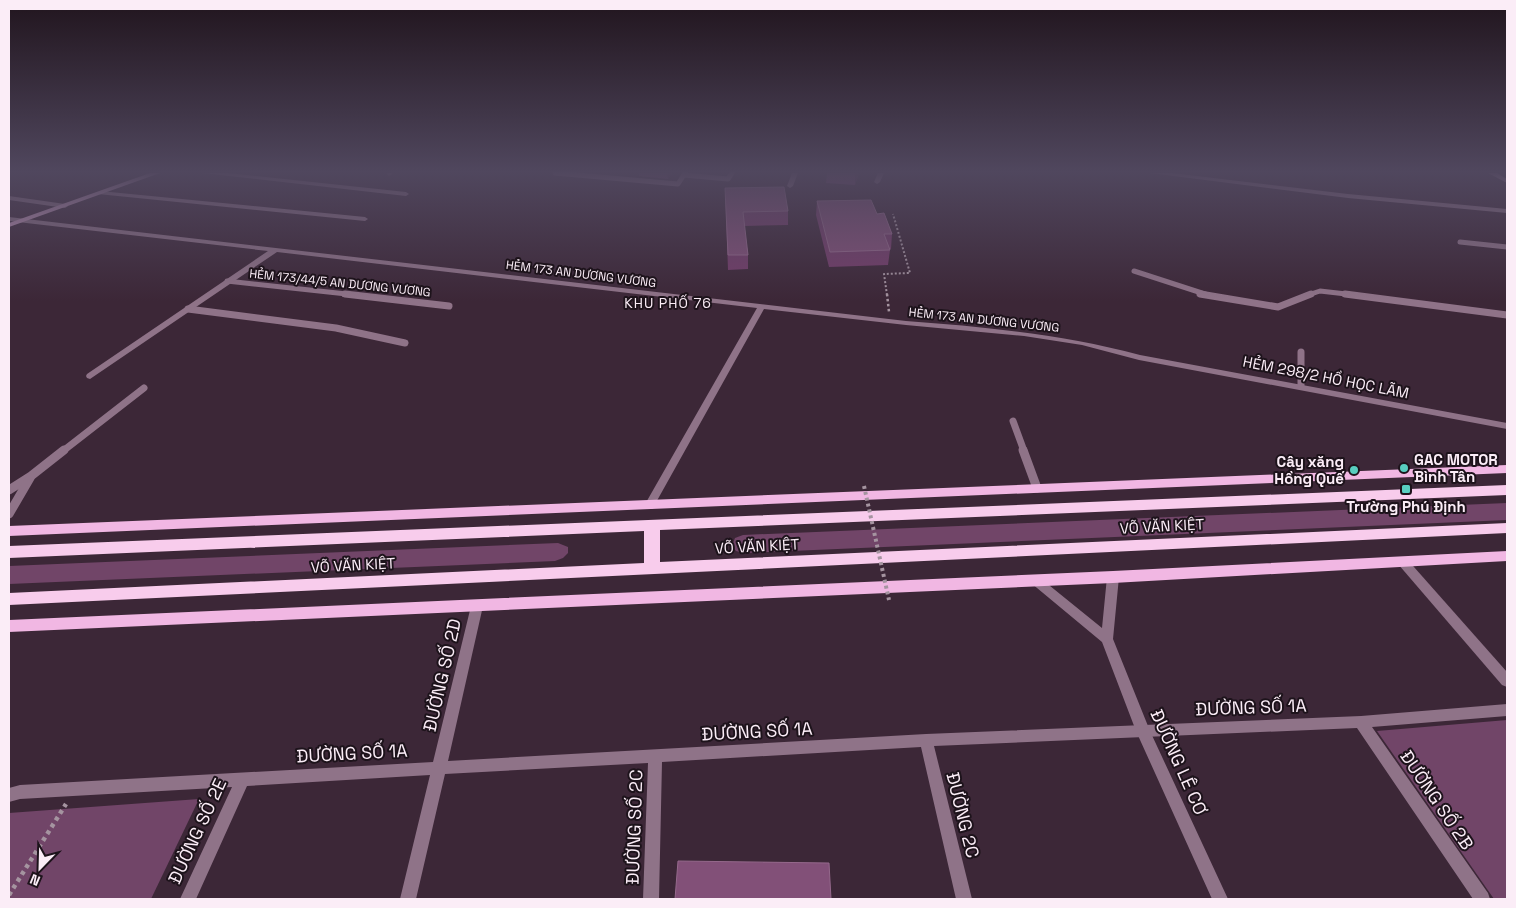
<svg xmlns="http://www.w3.org/2000/svg" width="1516" height="908" viewBox="0 0 1516 908" font-family="'Space Grotesk',sans-serif">
<rect width="100%" height="100%" fill="#3c2737"/>
<!-- green -->
<g fill="#714568">
<path d="M1507,503V520L744,553L736,551L732,546L735,538L743,535Z"/>
<path d="M558,543L568,547V553L563,558L555,561L9,584V566Z"/>
<path d="M1507,720V899H1494L1377,731Z"/>
<path d="M199,799L151,899H9V813Z"/>
</g>
<g fill="none" stroke-linecap="round" stroke-linejoin="round">
<!-- path-far2 -->
<path stroke="#a594a0" stroke-width="2" stroke-dasharray="2 2" stroke-linecap="butt" d="M887,295L884,274L910,273L893,214"/>
<!-- path-far1 -->
<path stroke="#a594a0" stroke-width="2.5" stroke-dasharray="2.5 2.5" stroke-linecap="butt" d="M887,294L889,312"/>
<!-- path -->
<path stroke="#a594a0" stroke-width="4.5" stroke-dasharray="4 4" stroke-linecap="butt" d="M9,895L66,804"/>
<!-- service-far2 -->
<g stroke="#8f7388" stroke-width="5">
<path d="M555,173L678,184L685,173"/>
<path d="M684,175L728,179L732,173"/>
<path d="M1460,242L1507,247"/>
<path d="M1134,271L1208,295"/>
<path d="M227,281L356,295"/>
<path d="M1308,295L1320,291L1355,295"/>
</g>
<!-- service-far1 -->
<g stroke="#8f7388" stroke-width="7">
<path d="M345,294L449,306"/>
<path d="M1200,294L1278,307L1311,294"/>
<path d="M1345,294L1507,315"/>
<path d="M188,309L336,328L405,343"/>
<path d="M1301,352V386"/>
<path d="M1013,421L1024,451"/>
<path d="M63,451L144,388"/>
</g>
<!-- service -->
<g stroke="#8f7388" stroke-width="9">
<path d="M1023,450L1037,488"/>
<path d="M9,490L31,476L64,450"/>
<path d="M9,514L30,478"/>
</g>
<!-- minor -->
<g fill="#8f7388" fill-rule="evenodd">
<path d="M203,173H227L406,192L409,194L406,196Z"/>
<path d="M386,173H392V174L389,176Z"/>
<path d="M792,173H798L793,186L790,188L787,186Z"/>
<path d="M878,173H884L880,182L877,184L874,182Z"/>
<path d="M1150,173H1172L1348,194L1507,209V213L1348,198Z"/>
<path d="M100,191L365,217L368,219L365,221L98,194L97,193Z"/>
<path d="M9,196L65,204L68,206L65,208L9,200Z"/>
<path d="M9,217L906,321C985,327 1063,334 1140,355L1507,423V429L1139,360L1082,345L1024,336L906,325L764,309L654,506L653,509H645L644,506L757,308L277,252L90,379L87,378L86,376L87,374L268,251L9,221Z"/>
<path d="M1402,557L1406,558L1507,672V687L1502,685L1398,564L1396,561L1398,558Z"/>
<path d="M477,601L481,603L483,606L448,761L926,734L1361,716L1507,704V716L1372,727L1488,893L1490,899H1473L1357,728L934,746L972,899H956L921,747L662,762L659,899H643L648,763L445,774L416,899H400L430,775L247,786L196,899H180L232,787L20,799L9,802V788L20,785L433,762L471,606L473,603Z"/>
</g>
<!-- tertiary -->
<path fill="#8f7388" fill-rule="evenodd" d="M1113,573L1117,574L1119,577L1113,639L1150,731L1228,899H1212L1136,731L1102,642L1031,583L1029,580L1031,577L1035,576L1039,577L1102,628L1107,577L1109,574Z"/>
<!-- secondary -->
<g fill="#c699bc" fill-rule="evenodd">
<path d="M150,173H160L9,227V223Z"/>
<path d="M1488,173H1497L1507,179V183Z"/>
</g>
<!-- primary -->
<g fill="#f1b7e3" fill-rule="evenodd">
<path d="M1507,465V473L9,536V526Z"/>
<path d="M1507,551V561L1113,583L9,632V620L1113,571Z"/>
</g>
<!-- trunk -->
<path fill="#f8ccec" fill-rule="evenodd" d="M1507,485V495L660,530V562L1507,523V533L9,605V593L644,563V531L9,558V546Z"/>
<!-- path-bridge -->
<path stroke="#a594a0" stroke-width="4" stroke-dasharray="3 3" stroke-linecap="butt" d="M864,486L889,600"/>
</g>
<!-- wall -->
<g fill="#733d69">
<path d="M639,173H672L668,179L639,176Z"/>
<path d="M827,173H859L855,185L826,183Z"/>
<path d="M725,188L788,211V225L744,226L748,255V269L728,270Z"/>
<path d="M817,201L877,214L892,234L891,249H889L890,250L888,265L829,267L816,215Z"/>
</g>
<!-- shaded-wall -->
<g fill="#572c4e">
<path d="M667,173H672L668,179Z"/>
<path d="M855,173H859L855,185Z"/>
</g>
<!-- building -->
<g fill="#825078" stroke="#95698c">
<path d="M784,187L788,211L743,212L748,255H728L725,188Z"/>
<path d="M871,200L877,214L884,213L892,234H884L890,250L830,252L817,201Z"/>
<path d="M678,861L829,863L831,899H675Z"/>
</g>
<!-- sky -->
<linearGradient id="sky" x2="0" y2="1"><stop stop-color="#21151e"/><stop offset="0.57" stop-color="#50475e"/><stop offset="1" stop-color="#50475e" stop-opacity="0"/></linearGradient>
<rect width="1516" height="301" fill="url(#sky)"/>
<!-- markers -->
<g fill="#58cec0" stroke="#1d131b" stroke-width="2">
<circle cx="1404" cy="468" r="5"/>
<circle cx="1354" cy="470" r="5"/>
<rect x="1401" y="484" width="10" height="10" rx="2.5"/>
</g>
<g text-anchor="middle" dominant-baseline="central" stroke-width="4" stroke-linejoin="round" paint-order="stroke">
<!-- far-street labels -->
<g font-size="12" fill="#fbedf7" stroke="#1d131b">
<text transform="translate(581 274) rotate(7)">HẺM 173 AN DƯƠNG VƯƠNG</text>
<text transform="translate(340 283) rotate(6)">HẺM 173/44/5 AN DƯƠNG VƯƠNG</text>
<text transform="translate(984 320) rotate(6)">HẺM 173 AN DƯƠNG VƯƠNG</text>
</g>
<!-- far-neighbourhood labels -->
<g font-size="14" letter-spacing="1" fill="#fbedf7" stroke="#1d131b">
<text x="668" y="303">KHU PHỐ 76</text>
</g>
<!-- street labels -->
<g font-size="15" fill="#fbedf7" stroke="#1d131b">
<text transform="translate(1326 377) rotate(11)">HẺM 298/2 HỒ HỌC LÃM</text>
<text transform="translate(1162 526) rotate(-3)">VÕ VĂN KIỆT</text>
<text transform="translate(757 546) rotate(-3)">VÕ VĂN KIỆT</text>
<text transform="translate(353 565) rotate(-3)">VÕ VĂN KIỆT</text>
</g>
<!-- poi labels -->
<g font-size="15" font-weight="bold" fill="#fbedf7" stroke="#1d131b" text-anchor="start">
<text x="1414" y="459">GAC MOTOR<tspan x="1414" dy="17">Bình Tân</tspan></text>
<text x="1344" y="461" text-anchor="end">Cây xăng<tspan x="1344" dy="17">Hồng Quế</tspan></text>
<text x="1406" y="506" text-anchor="middle">Trường Phú Định</text>
</g>
<!-- near-street labels -->
<g font-size="18" fill="#fbedf7" stroke="#1d131b">
<text transform="translate(442 675) rotate(-77)">ĐƯỜNG SỐ 2D</text>
<text transform="translate(1251 707) rotate(-2)">ĐƯỜNG SỐ 1A</text>
<text transform="translate(757 731) rotate(-3)">ĐƯỜNG SỐ 1A</text>
<text transform="translate(352 753) rotate(-3)">ĐƯỜNG SỐ 1A</text>
<text transform="translate(1179 762) rotate(66)">ĐƯỜNG LÊ CƠ</text>
<text transform="translate(1437 800) rotate(56)">ĐƯỜNG SỐ 2B</text>
<text transform="translate(963 815) rotate(76)">ĐƯỜNG 2C</text>
<text transform="translate(634 827) rotate(-88)">ĐƯỜNG SỐ 2C</text>
<text transform="translate(197 831) rotate(-65)">ĐƯỜNG SỐ 2E</text>
</g>
</g>
<!-- border -->
<rect width="1516" height="908" fill="none" stroke="#fbedf7" stroke-width="20"/>
<!-- north arrow -->
<g transform="translate(40 868) rotate(203)" stroke="#1d131b" stroke-width="4" paint-order="stroke">
<path d="M0-4L9 19L0 12L-9 19Z" fill="#fbedf7"/>
<text y="-8" font-size="14" font-weight="bold" text-anchor="middle" fill="#fbedf7">N</text>
</g>
</svg>
